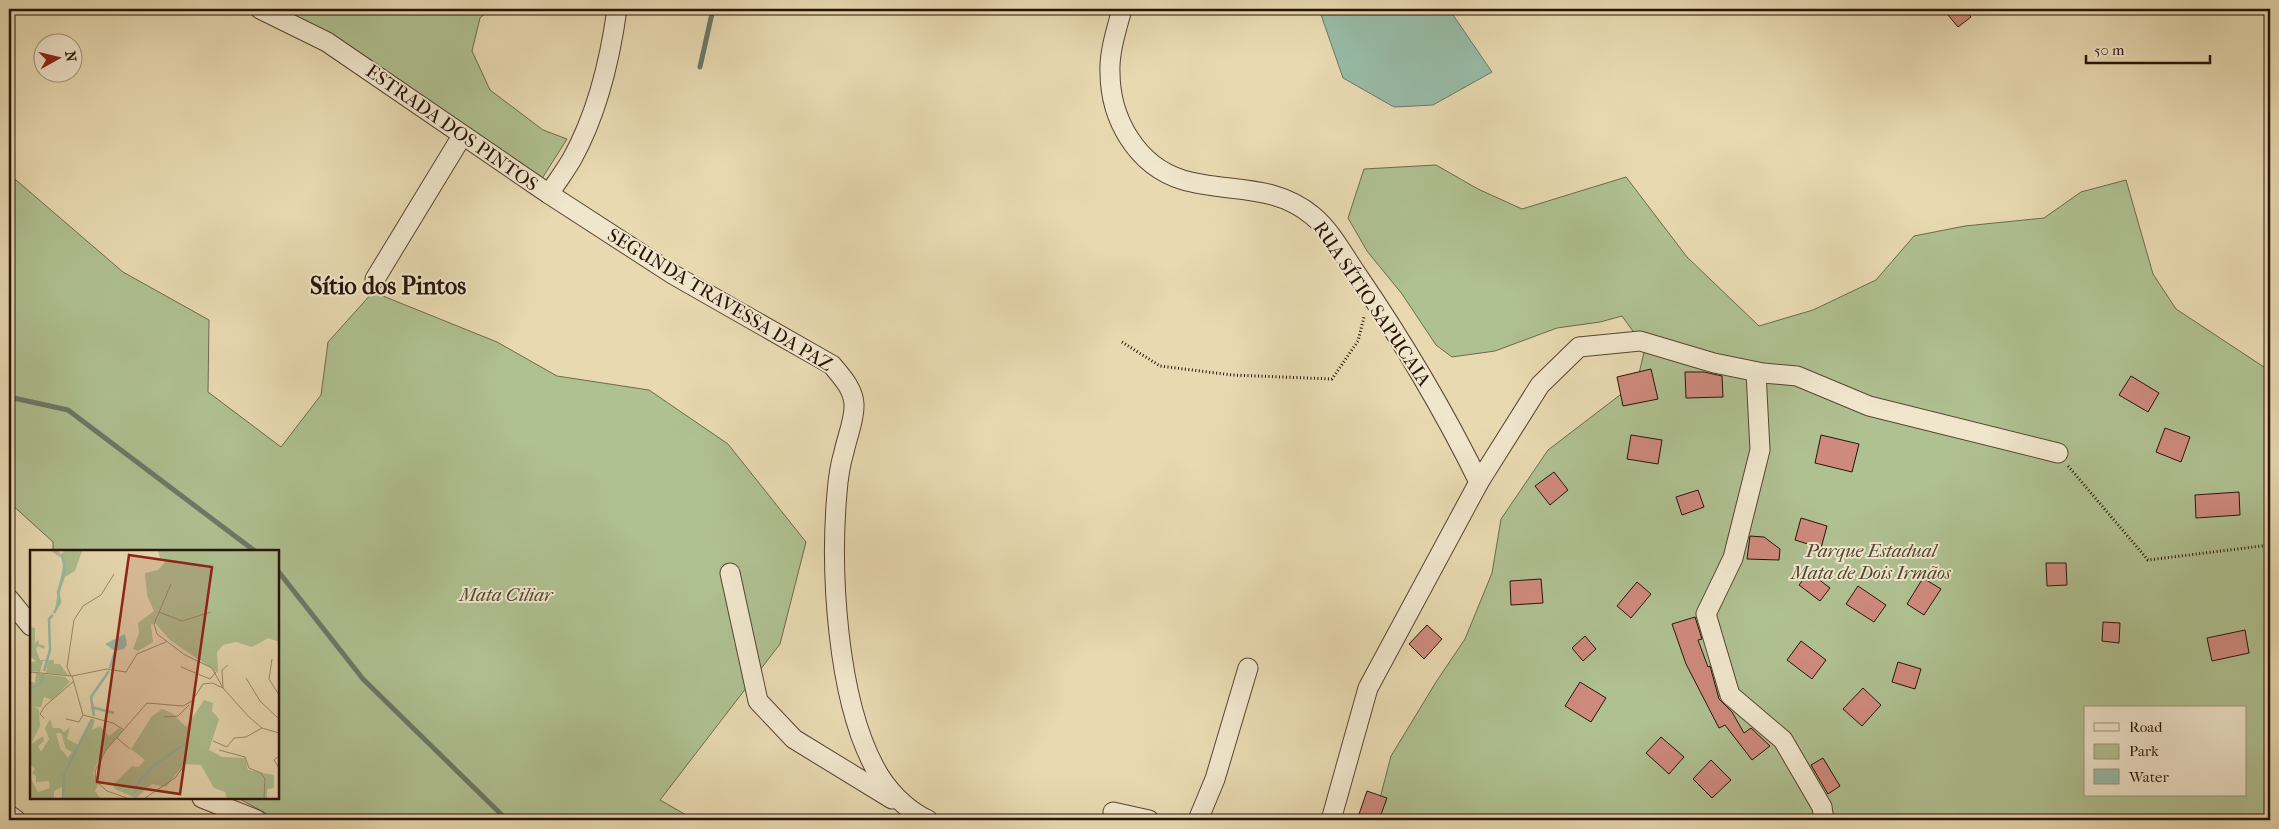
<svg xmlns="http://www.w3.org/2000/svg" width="2279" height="829" viewBox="0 0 2279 829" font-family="'IM FELL French Canon',serif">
<rect width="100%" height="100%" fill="#e8d9b1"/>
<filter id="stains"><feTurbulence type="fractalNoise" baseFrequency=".004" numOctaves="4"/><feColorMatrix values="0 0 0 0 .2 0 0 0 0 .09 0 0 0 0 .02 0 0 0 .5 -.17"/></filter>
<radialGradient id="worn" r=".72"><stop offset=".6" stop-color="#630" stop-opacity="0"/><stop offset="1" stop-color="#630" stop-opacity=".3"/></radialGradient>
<!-- green -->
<g fill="#afc091" stroke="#6c6a4c" fill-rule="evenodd">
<path d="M278,9H490L480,18L472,51L490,90L543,130L567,139L541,180Z"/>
<path d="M1436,165L1478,189L1522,209L1626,177L1687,257L1759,326L1813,310L1876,280L1914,236L1965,226L2044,218L2081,192L2126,180L2153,274L2176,309L2270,371V820H1370L1379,802L1391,756L1436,682L1465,639L1492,573L1501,519L1548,450L1637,382L1645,348L1622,316L1600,322L1557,328L1495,351L1452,357L1436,345L1402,294L1367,251L1348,218L1364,169ZM2085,708H2245V795H2085Z"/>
<path d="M9,174L123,272L209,320L208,392L281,447L321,395L328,342L373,292L497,342L557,376L649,390L728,444L806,542L780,644L660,800L695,820H278L238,798H278V552L53,551V542L9,502Z"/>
</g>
<!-- water -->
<path fill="#98bba7" stroke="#6b7867" d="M1319,9H1449L1492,72L1433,105L1394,107L1343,78Z"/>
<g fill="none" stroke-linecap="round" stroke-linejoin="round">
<!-- stream -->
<g stroke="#6b7867" stroke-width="5">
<path d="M700,67L713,9"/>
<path d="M9,397L68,410L256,552"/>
<path d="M278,571L363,679L507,820"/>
</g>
</g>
<!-- building -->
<g fill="#ce8a7d" stroke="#281307">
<path d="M1943,9H1965L1971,17L1958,27Z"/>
<path d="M1651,369L1658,399L1623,406L1617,377Z"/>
<path d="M1685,372H1704L1722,376L1723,397L1686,398Z"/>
<path d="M2131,376L2159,393L2148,412L2119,395Z"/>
<path d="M2165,428L2190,437L2181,462L2156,452Z"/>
<path d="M1631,435L1662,440L1658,464L1627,459Z"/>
<path d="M1821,435L1859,444L1852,472L1815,463Z"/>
<path d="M1554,472L1568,490L1550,505L1535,486Z"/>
<path d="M1698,490L1704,507L1682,515L1676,497Z"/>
<path d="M2239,492L2240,515L2196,518L2195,495Z"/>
<path d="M1801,518L1827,526L1821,548L1795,540Z"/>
<path d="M1750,536L1764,537L1780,549L1779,560L1747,559Z"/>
<path d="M2046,563H2066L2067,585L2047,586Z"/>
<path d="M1809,572L1830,588L1820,601L1799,585Z"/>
<path d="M1923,578L1941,589L1924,615L1907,604Z"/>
<path d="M1541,579L1543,603L1511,605L1510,581Z"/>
<path d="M1637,582L1651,594L1631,618L1617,606Z"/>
<path d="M1858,586L1886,605L1874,622L1846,604Z"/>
<path d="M1695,617L1702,639L1698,640L1708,667L1710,666L1719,699L1732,712L1744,733L1751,728L1770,746L1752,760L1725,725L1719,728L1686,664L1672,624Z"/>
<path d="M2103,622L2120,623L2119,643L2102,641Z"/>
<path d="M1427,625L1442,639L1424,659L1409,644Z"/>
<path d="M2245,630L2249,653L2212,661L2207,638Z"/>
<path d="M1585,636L1596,649L1583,661L1572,648Z"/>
<path d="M1801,641L1826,660L1812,679L1787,660Z"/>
<path d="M1898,662L1921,669L1915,689L1892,682Z"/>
<path d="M1580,682L1606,698L1591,722L1565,706Z"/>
<path d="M1863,688L1881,705L1862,726L1843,709Z"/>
<path d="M1661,737L1684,757L1669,774L1646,753Z"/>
<path d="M1823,758L1840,786L1828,794L1811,765Z"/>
<path d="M1711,760L1731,780L1712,798L1693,779Z"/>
<path d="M1367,791L1387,798L1379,820H1357Z"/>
</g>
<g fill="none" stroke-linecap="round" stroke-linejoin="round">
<defs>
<g id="minor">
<path d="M260,9L327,42L549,194L674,275L832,365C841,376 853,388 854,404C855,419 847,437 844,452C840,465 838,480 837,493C830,572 837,698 875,768C886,789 906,810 928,820"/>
<path d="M1122,9C1117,28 1109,52 1110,72C1110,119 1137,166 1183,180C1228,193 1274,183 1313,216C1331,231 1343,254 1356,273C1402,340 1443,409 1479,482"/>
<path d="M549,194C556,183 565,171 572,159C597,114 610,60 617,9"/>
<path d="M375,279L462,136"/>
<path d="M1756,372L1760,450L1733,558L1706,614L1730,695L1783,740L1822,807L1824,820"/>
<path d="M730,573L758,701L794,739L892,799"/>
<path d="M9,599L31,626"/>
<path d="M202,798L257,820"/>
<path d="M1113,812L1149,820"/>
<path d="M9,815L16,820"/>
<path d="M1198,820L1215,779L1248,668"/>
<path d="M1331,820L1368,688L1479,482L1540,385L1579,347L1640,341L1714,363L1763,373L1797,376L1869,406L2058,453"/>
</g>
</defs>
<!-- minor casing -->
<use href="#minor" stroke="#584432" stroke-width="21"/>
<!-- path -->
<g stroke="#281307" stroke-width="3" stroke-dasharray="1 2.5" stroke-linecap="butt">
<path d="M1122,342L1160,366L1232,375L1332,379L1358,341L1364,317"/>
<path d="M2068,466L2148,560L2270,545"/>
</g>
<!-- minor -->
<use href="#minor" stroke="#f0e6cc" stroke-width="19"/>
</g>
<g text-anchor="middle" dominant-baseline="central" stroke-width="4" stroke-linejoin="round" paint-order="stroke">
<!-- street labels -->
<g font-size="19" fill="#281307" stroke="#f0e6cc">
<text transform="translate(452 128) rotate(35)">ESTRADA DOS PINTOS</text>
<text transform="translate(720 300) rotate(31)">SEGUNDA TRAVESSA DA PAZ</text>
<text transform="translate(1372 304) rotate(56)">RUA SÍTIO SAPUCAIA</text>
</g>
<!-- park labels -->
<g font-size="19" font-style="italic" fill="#504730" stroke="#f0e6cc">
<text x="1871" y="551">Parque Estadual<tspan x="1871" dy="22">Mata de Dois Irmãos</tspan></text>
<text x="506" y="595">Mata Ciliar</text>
</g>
<!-- district labels -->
<g font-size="24" font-weight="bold" fill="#281307" stroke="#f0e6cc">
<text x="388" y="286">Sítio dos Pintos</text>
</g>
</g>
<!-- overview -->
<g transform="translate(30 550)">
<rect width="249" height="249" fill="#e8d9b1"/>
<path d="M21,1H29L31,5L34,1H52L45,21L35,27L28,47L31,53L24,64L34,10ZM128,1H249V92L238,88L222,97L206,92L193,95L187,102L188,123L140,90L125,73L121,75L123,92L108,101L103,99L109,83L108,73L124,61L117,45L115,23L128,20L137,10L130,8ZM0,77L5,78V94L8,89L9,94L15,96L14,99L8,96L6,99L10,110H24V114H30L38,125L16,123L18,111H13L10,122L0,121V113L6,111L0,106ZM6,123L35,127L40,132L22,150L14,147L11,157H5L9,160L10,176L1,194L13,186L14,191L8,196L11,202L19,189L15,178L20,169L23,178H30L34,182L40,177L37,189L49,195L62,169L65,170L62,180L70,176L79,186L89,178L93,181L70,207L63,223L68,235L65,241L70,248H32V237L24,241V248H0V227L8,242L20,238L19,231L6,232V226L2,223L5,219L0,215V131L5,133ZM26,183H31L36,199L42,202L38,208L30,198ZM174,150L183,153L182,161L189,169L179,200L192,207L215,208L218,220L244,225V238L237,239V248H197L195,242L184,238L171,215L154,214L136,237L122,234L106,248L85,239L83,235L102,216L109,217L115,210L101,199L122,166L132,159L142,163L156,177Z" fill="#afc091" fill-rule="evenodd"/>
<path d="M95,84L97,95L94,99L85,101L75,94Z" fill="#98bba7"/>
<path fill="none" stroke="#98bba7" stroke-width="2.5" d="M24,63L30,52L28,42L35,20L32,4M80,118L85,101M14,121L20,100L19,69L23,65M0,139L11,133L13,125M61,157L84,163M64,166L61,147L79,121M105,243L109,231L127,213L156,193M33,248L34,224L62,169"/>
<path fill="none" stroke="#9b8a6d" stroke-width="1" d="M141,34L124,74L127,84L155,105L182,118L193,138L219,167L232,178L249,183M129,62L152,71L181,62M242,109L239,129L249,145M151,117L180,129L186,122M0,122L42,126L77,119L96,122L107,104L136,92M41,126L37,117L44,70L53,56L71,45L84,24M42,126L53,165L83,173L94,180M216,128L230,151L249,169M134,167L148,166L159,155M14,168L10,164L15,156L44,131M36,169L49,172L53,165M87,188L100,199M183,191L197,197L204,188L216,187L232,178M189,200L215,207L219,218L231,223L235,229L234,248M249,206L244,210L249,218M97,248L77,241L66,231L65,221L76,200L117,153L153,156L162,151L173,134L182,133L193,138L192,120L198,115M115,248L145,228L153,217"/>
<path fill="#8f2418" fill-opacity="0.15" stroke="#8f2418" stroke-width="2.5" d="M99,5L182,17L150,244L67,232Z"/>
<rect width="249" height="249" fill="none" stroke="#281307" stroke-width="2.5"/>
</g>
<!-- margin -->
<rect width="2279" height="829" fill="none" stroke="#e8d9b1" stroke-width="30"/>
<rect x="10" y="10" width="2259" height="809" fill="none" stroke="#281307" stroke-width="2.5"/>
<rect x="15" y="15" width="2249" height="799" fill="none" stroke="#281307"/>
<!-- legend -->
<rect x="2084" y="706" width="162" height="90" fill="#f0e6cc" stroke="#a0927d"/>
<rect x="2094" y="723" width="25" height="8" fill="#f0e6cc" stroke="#a0927d"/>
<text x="2129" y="732" font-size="15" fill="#281307">Road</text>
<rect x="2094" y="744" width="25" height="15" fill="#afc091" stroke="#a0927d"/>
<text x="2129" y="756" font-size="15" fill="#281307">Park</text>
<rect x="2094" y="769" width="25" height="15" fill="#98bba7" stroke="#a0927d"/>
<text x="2129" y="782" font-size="15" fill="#281307">Water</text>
<!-- north arrow -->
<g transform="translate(58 58) rotate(82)"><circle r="24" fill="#f0e6cc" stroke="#a0927d"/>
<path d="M0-4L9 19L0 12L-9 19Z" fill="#8f2418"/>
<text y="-8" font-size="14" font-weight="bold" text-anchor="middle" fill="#281307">N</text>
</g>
<!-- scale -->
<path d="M2086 55v8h124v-8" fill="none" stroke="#281307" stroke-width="2.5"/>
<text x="2094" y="55" font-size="15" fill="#281307" stroke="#f0e6cc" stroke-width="4" paint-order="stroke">50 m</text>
<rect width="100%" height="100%" filter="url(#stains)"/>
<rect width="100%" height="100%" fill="url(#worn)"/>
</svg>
